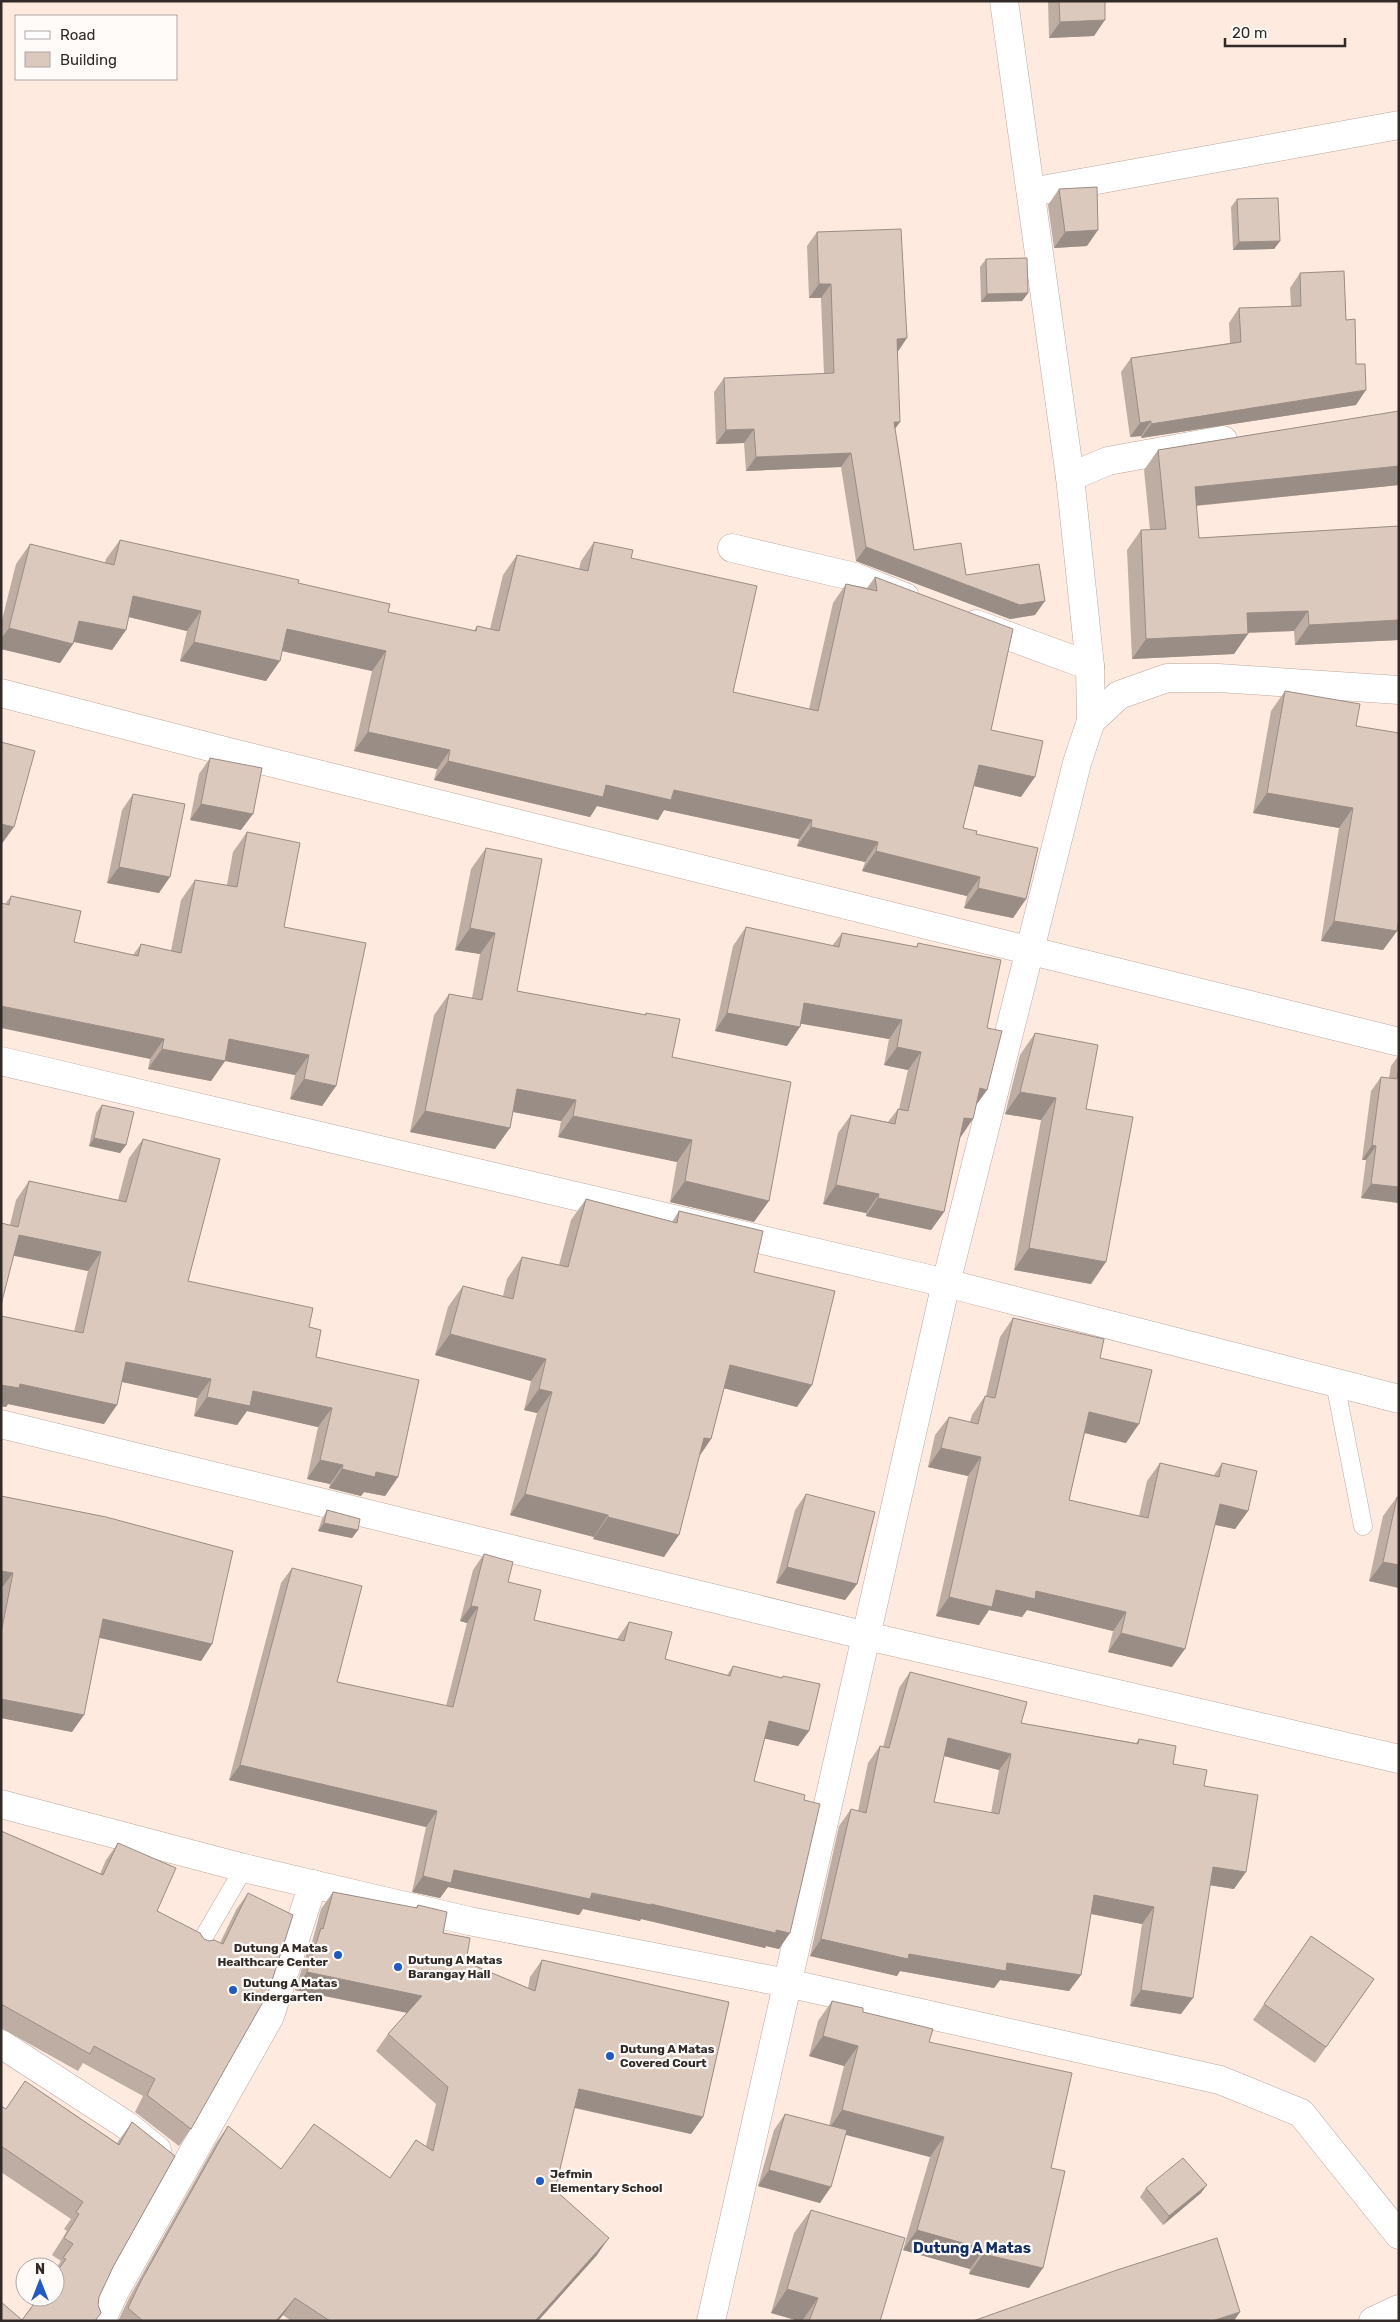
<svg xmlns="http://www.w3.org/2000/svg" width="1400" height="2322" viewBox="0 0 1400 2322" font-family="Rubik,sans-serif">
<rect width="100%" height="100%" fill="#feeadf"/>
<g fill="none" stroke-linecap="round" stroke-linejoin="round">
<defs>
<g id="lane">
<path d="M1335,1383L1363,1526"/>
<path d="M198,1947L244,1868"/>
</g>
<g id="street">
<path d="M1004,1L1070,477L1090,666L1091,721"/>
<path d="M1031,192L1399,125"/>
<path d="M1070,477L1108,461L1223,440"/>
<path d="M732,548L855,577L905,597"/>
<path d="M976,624L1090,666"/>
<path d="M1,693L233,753L1399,1042"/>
<path d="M1,1061L946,1283L1399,1399"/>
<path d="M1,1424L867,1636L1399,1759"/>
<path d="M1,1804L244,1868L469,1921L787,1983L1220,2080L1301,2113L1399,2235"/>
<path d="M1,2044L126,2125L157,2150"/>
<path d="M101,2321L115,2291L270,2016L313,1884"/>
<path d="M711,2321L946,1283L1077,763L1091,721L1119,695L1167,678H1218L1399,690"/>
<path d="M1373,2321L1399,2309"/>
</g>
</defs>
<!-- lane casing -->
<use href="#lane" stroke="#bba99f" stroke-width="19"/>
<!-- street casing -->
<use href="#street" stroke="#bba99f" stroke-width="29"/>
<!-- lane -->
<use href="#lane" stroke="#fff" stroke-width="18"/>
<!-- street -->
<use href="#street" stroke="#fff" stroke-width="28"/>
</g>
<!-- wall -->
<g fill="#bdada3" fill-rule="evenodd">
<path d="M1048,1H1105L1094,36L1049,38Z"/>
<path d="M1059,189L1087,246L1054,248L1048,205Z"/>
<path d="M1237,199L1280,241L1274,249L1233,250L1231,207Z"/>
<path d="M817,232L897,352L895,429L914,550L966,575L1035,615L1010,619L856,561L841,467L746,471L744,443L716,444L714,392L724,378L824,374L821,298H809L807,246Z"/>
<path d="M986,259L1028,293L1022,301L981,302L980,267Z"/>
<path d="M1300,273L1346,320L1356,405L1141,438V436L1130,437L1121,372L1131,358L1230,343L1229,323L1239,308L1291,306L1290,288Z"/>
<path d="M1399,411V485L1196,506L1199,538L1399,526V640L1295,645L1294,631L1248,633L1234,654L1132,659L1127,550L1141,530H1150L1144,470L1158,450Z"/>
<path d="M120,540L298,583L388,612L474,631L477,626L490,629L503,575L517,555L579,569L581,561L594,542L631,558L733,692L809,709L833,603L846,584L867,588L875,577L991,730L1021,797L974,786L963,828L976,834L1026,899L1013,918L964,908L967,896L862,871L865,862L797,846L799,839L664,810L658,820L597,806L590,817L434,780L437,769L354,751L372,671L282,651L266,681L180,661L187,631L129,617L126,630L112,650L74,642L73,644L60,663L1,649V624L16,564L30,544L105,563L106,559Z"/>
<path d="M1285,691L1356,726L1397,931L1383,950L1321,941L1339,828L1253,813L1271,711Z"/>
<path d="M210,758L241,830L190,820L199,774Z"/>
<path d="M133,794L159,893L107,883L122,810Z"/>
<path d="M247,832L284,927L336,1086L322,1106L290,1099L295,1075L225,1061L211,1081L148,1069L150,1059L5,904L11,896L74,942L133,955L141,944L171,951L181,900L195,880L227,885L233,852Z"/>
<path d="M486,848L517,991L645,1015L646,1013L672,1057L754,1222L670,1202L677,1162L558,1137L561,1121L513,1112L495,1149L410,1132L434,1015L449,994L472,998L480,954L455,950L471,869Z"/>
<path d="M746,927L832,946L842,933L916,947L918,943L987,1028V1090L976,1105L960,1138L944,1212L931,1230L866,1216V1213L823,1204L838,1133L851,1115L888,1122L898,1109H899L908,1070L884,1065L889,1039L801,1023L787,1046L715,1031L733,946Z"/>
<path d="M1035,1033L1086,1109L1091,1284L1014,1270L1041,1120L1005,1114L1020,1055Z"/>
<path d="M1399,1055V1203L1361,1198L1366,1160H1362L1371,1091L1381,1077L1389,1078L1391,1066Z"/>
<path d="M102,1105L126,1145L120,1153L89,1146L96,1113Z"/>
<path d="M143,1139L188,1281L309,1327L316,1357L398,1477L385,1496L364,1492L361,1496L329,1488L330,1484L307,1479L318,1427L247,1411L237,1425L194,1416L197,1398L122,1382L104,1424L8,1404L6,1407L1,1406L74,1332L88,1271L14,1255L10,1225L16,1200L29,1181L118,1200L129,1158Z"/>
<path d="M586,1199L672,1222L679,1211L754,1272L797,1407L724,1388L711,1439L700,1455L664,1557L593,1539L594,1537L510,1515L537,1413L524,1410L531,1381L435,1355L448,1307L463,1286L503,1296L507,1279L522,1257L559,1265L571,1220Z"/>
<path d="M1013,1318L1100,1358L1126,1443L1085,1433L1069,1500L1139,1516L1147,1481L1160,1463L1214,1475L1222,1463L1248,1511L1235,1529L1215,1525L1172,1667L1108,1652L1113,1631L1027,1610L1022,1617L989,1610L979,1625L936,1616L968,1476L928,1467L935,1435L949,1417L970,1422L972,1415L985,1396H986L1000,1337Z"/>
<path d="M806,1494L857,1584L845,1600L776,1583L795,1510Z"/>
<path d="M1,1496L212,1644L201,1661L99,1637L72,1732L1,1718Z"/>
<path d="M1397,1497L1399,1588L1369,1581L1383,1516Z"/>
<path d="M327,1510L358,1530L352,1538L318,1531L322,1519Z"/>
<path d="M484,1554L508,1582L534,1620L617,1639L629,1622L665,1659L727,1675L733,1666L781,1678L783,1676L809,1731L798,1746L765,1738L754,1781L804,1800L779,1949L766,1946L765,1948L641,1919L640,1921L583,1909L579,1915L448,1887L440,1898L412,1892L426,1827L229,1780L281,1583L292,1568L337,1682L446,1706L467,1623L460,1621L473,1570Z"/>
<path d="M910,1672L1021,1723L1136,1743L1139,1739L1204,1786L1234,1889L1210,1885L1181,2014L1130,2006L1142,1924L1091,1914L1081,1975L1069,1991L1000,1980L994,1988L900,1971L897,1976L810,1956L839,1826L851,1809L858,1811L868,1763L880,1746L883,1747L899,1688ZM944,1756L999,1770L991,1813L934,1802Z"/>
<path d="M1,1831L100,1874L106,1860L118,1843L157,1911L204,1939L209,1941L220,1943L236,1910L248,1893L191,2129L179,2146L135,2112L143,2096L83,2063L78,2071L1,2028Z"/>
<path d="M333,1892L415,1908L418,1905L443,1933L466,1962L528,1988L530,1977L542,1960L703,2117L691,2134L574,2108L555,2190L597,2255L538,2321H291L283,2315L278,2321H118L129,2298L216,2143L228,2126L281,2169L390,2178L416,2140L426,2146L436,2104L376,2051L388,2034L407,2013L295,1990L309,1946L312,1942L321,1909Z"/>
<path d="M1311,1936L1374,1979L1315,2063L1253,2020Z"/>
<path d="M832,2001L863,2012L929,2042L1051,2168L1029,2288L969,2274L970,2269L903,2250L930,2157L846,2135L820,2203L758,2186L774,2130L785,2114L829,2126L844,2066L809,2056L818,2021Z"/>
<path d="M25,2081L117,2143L132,2122L175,2156L113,2267L99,2297L98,2305L101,2313L95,2321H1V2302L22,2320L39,2297H55V2270L61,2261L52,2255L67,2231L64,2229L71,2219L1,2172V2106L6,2109Z"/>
<path d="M1146,2188L1201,2193L1163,2225L1140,2197Z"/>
<path d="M811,2210L880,2321H799L771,2313L794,2233Z"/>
</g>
<!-- shaded-wall -->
<g fill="#9a8d85">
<path d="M1105,20L1094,36L1049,38L1060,22Z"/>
<path d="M1098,230L1087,246L1054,248L1065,232Z"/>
<path d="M1280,241L1274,249L1233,250L1239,242Z"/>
<path d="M819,284H831L821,298H809Z"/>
<path d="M1028,293L1022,301L981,302L987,294Z"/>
<path d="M907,338L897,353V339Z"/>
<path d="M1366,390L1356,405L1141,438L1151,424Z"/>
<path d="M1151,421L1141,436L1130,437L1140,423Z"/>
<path d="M894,422H900L890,436Z"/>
<path d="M754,429L744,443L716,444L726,430Z"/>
<path d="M851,453L841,467L746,471L756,457Z"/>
<path d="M1399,466V485L1181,507L1195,487Z"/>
<path d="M866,547L1045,601L1035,615L1010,619L856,561Z"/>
<path d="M133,596L201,611L187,631L120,615Z"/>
<path d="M1308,611L1294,631L1233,633L1247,613Z"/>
<path d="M1399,620V640L1295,645L1309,625Z"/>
<path d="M79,621L126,630L112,650L65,640Z"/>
<path d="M9,628L73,644L60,663L1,649V639Z"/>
<path d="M287,629L386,651L372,671L273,649Z"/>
<path d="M1248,634L1234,654L1132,659L1146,639Z"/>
<path d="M194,642L280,661L266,681L180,661Z"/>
<path d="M368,732L450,750L437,769L354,751Z"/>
<path d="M448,761L606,785L674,790L812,820L799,839L664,810L658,820L597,806L590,817L434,780Z"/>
<path d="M979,765L1035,777L1021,797L965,784Z"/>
<path d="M1267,793L1353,808L1339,828L1253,813Z"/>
<path d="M201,804L253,814L241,830L190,820Z"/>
<path d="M1,824L14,827L1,845Z"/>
<path d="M811,827L878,842L865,862L797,846Z"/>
<path d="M876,851L980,877L967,896L862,871Z"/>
<path d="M119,867L170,877L159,893L107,883Z"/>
<path d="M978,888L1026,899L1013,918L964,908Z"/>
<path d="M1334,921L1397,931L1383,950L1321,941Z"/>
<path d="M470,928L495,933L480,954L455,950Z"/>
<path d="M804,1003L902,1020L889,1039L791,1022Z"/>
<path d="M1,1006L164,1039L150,1059L1,1028Z"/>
<path d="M727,1013L800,1027L787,1046L715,1031Z"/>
<path d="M229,1039L309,1055L295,1075L215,1059Z"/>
<path d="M897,1047L921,1052L908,1070L884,1065Z"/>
<path d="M162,1049L225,1061L211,1081L148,1069Z"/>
<path d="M304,1079L336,1086L322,1106L290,1099Z"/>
<path d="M980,1088L987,1090L974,1108Z"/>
<path d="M517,1089L576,1100L561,1121L503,1110Z"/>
<path d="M1020,1092L1056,1098L1041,1120L1005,1114Z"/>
<path d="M425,1111L510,1128L495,1149L410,1132Z"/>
<path d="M573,1116L692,1140L677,1162L558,1137Z"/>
<path d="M964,1118L973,1119L960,1138Z"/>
<path d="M94,1138L126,1145L120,1153L89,1146Z"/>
<path d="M1372,1145L1376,1146L1366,1160H1362Z"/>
<path d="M685,1181L769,1201L754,1222L670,1202Z"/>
<path d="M1371,1184L1399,1187V1203L1361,1198Z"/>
<path d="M836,1185L879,1194L866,1213L823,1204Z"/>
<path d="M878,1198L944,1212L931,1230L866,1216Z"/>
<path d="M19,1235L101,1252L88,1271L5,1254Z"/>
<path d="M1029,1248L1106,1262L1091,1284L1014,1270Z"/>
<path d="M450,1334L546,1359L531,1381L435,1355Z"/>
<path d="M126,1362L211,1379L197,1398L113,1380Z"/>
<path d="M730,1365L812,1385L797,1407L715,1386Z"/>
<path d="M20,1384L117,1405L104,1424L8,1404L6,1407L1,1406V1385Z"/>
<path d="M539,1389L552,1392L537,1413L524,1410Z"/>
<path d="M253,1391L332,1408L318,1427L247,1411L237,1425L194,1416L207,1397Z"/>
<path d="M1089,1412L1139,1424L1126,1443L1076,1431Z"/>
<path d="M704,1438L711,1439L696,1461Z"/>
<path d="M941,1448L981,1457L968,1476L928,1467Z"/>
<path d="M320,1460L343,1465L330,1484L307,1479Z"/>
<path d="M342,1469L376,1472L398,1477L385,1496L364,1492L361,1496L329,1488Z"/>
<path d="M525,1494L608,1515L594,1537L510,1515Z"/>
<path d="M1220,1504L1248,1511L1235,1529L1207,1523Z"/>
<path d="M608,1517L679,1535L664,1557L593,1539Z"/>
<path d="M324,1523L358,1530L352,1538L318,1531Z"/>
<path d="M1383,1562L1399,1565V1588L1369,1581Z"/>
<path d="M787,1567L857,1584L845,1600L776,1583Z"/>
<path d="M1,1571L13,1573L1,1589Z"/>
<path d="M996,1590L1036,1591L1126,1612L1113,1631L1027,1610L1022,1617L989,1610L979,1625L936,1616L949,1597Z"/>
<path d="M471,1606L478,1607L467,1623L460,1621Z"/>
<path d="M103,1619L212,1644L201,1661L91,1636Z"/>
<path d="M1121,1633L1185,1649L1172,1667L1108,1652Z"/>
<path d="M1,1699L84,1715L72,1732L1,1718Z"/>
<path d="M769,1721L809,1731L798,1746L758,1737Z"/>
<path d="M948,1738L1011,1754L999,1770L936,1754Z"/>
<path d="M240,1765L437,1811L426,1827L229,1780Z"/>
<path d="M1213,1867L1246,1872L1234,1889L1202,1884Z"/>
<path d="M454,1870L651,1904L790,1933L779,1949L766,1946L765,1948L641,1919L640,1921L583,1909L579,1915L448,1887L440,1898L412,1892L423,1876Z"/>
<path d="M1094,1895L1154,1907L1142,1924L1082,1912Z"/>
<path d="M821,1939L909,1954L1007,1963L1081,1975L1069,1991L1000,1980L994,1988L900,1971L897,1976L810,1956Z"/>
<path d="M307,1972L422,1996L409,2013L295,1990Z"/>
<path d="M1141,1990L1193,1998L1181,2014L1130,2006Z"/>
<path d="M823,2036L858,2046L844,2066L809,2056Z"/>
<path d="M579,2089L703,2117L691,2134L567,2106Z"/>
<path d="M842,2110L944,2137L930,2157L828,2130Z"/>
<path d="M769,2170L831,2187L820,2203L758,2186Z"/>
<path d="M1207,2185L1201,2193L1163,2225L1169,2216Z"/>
<path d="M917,2230L984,2249L970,2269L903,2250Z"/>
<path d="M609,2238L597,2255L538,2321H535Z"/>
<path d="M983,2254L1043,2268L1029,2288L969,2274Z"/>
<path d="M787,2289L818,2298L802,2321H799L771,2313Z"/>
<path d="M295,2298L283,2315L278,2321H276Z"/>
<path d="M1240,2312L1234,2321H1212Z"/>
</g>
<!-- building -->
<g fill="#dcc9be" stroke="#9a8d85" fill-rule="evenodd">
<path d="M1059,1H1105V20L1060,22Z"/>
<path d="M1097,187L1098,230L1065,232L1059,189Z"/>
<path d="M1278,198L1280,241L1239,242L1237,199Z"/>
<path d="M901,229L907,338L897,339L900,422H894L914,550L961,543L966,575L1039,564L1045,601L1020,605L866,547L851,453L756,457L754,429L726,430L724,378L834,373L831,284H819L817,232Z"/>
<path d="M1027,258L1028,293L987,294L986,259Z"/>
<path d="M1344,271L1346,320L1355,319L1356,364H1365L1366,390L1151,424V421L1140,423L1131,358L1241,342L1239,308L1301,306L1300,273Z"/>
<path d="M1399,411V466L1195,487L1199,538L1399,526V620L1309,625L1308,611L1247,613L1248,634L1146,639L1141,530L1166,529L1158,450Z"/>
<path d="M120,540L299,580L298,583L390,604L388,612L476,631L477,626L499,631L517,555L588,571L594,542L633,550L631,558L757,586L733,692L818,711L846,584L877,591L875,577L1013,629L991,730L1043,741L1035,777L979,765L963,828L977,831L976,834L1038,848L1026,899L978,888L980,877L876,851L878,842L811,827L812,820L674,790L671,800L606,785L603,797L448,761L450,750L368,732L386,651L287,629L280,661L194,642L201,611L133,596L126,630L79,621L73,644L9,628L30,544L114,565Z"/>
<path d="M1285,691L1360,704L1356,726L1399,733V917L1397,931L1334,921L1353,808L1267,793Z"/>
<path d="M1,742L35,751L14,827L1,824Z"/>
<path d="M210,758L262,768L253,814L201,804Z"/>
<path d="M133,794L185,804L170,877L119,867Z"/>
<path d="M247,832L300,843L284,927L366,943L336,1086L304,1079L309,1055L229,1039L225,1061L162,1049L164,1039L1,1006V903L9,905L11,896L81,911L74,942L138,956L141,944L181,953L195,880L237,887Z"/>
<path d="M486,848L542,859L517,991L646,1015V1013L680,1019L672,1057L791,1082L769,1201L685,1181L692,1140L573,1116L576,1100L517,1089L510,1128L425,1111L449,994L482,1000L495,933L470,928Z"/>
<path d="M746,927L839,947L842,933L917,947L918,943L1001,960L987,1028L1002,1031L987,1090L980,1088L973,1119L964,1118L944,1212L878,1198L879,1194L836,1185L851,1115L895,1124L898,1109L908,1111L921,1052L897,1047L902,1020L804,1003L800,1027L727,1013Z"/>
<path d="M1035,1033L1098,1045L1086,1109L1133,1117L1106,1262L1029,1248L1056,1098L1020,1092Z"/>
<path d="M1399,1068V1187L1371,1184L1376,1146L1372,1145L1381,1077L1397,1079Z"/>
<path d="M102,1105L134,1112L126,1145L94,1138Z"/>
<path d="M143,1139L220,1159L188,1281L313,1308L309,1327L321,1330L316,1357L419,1380L398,1477L376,1472L375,1477L342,1469L343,1465L320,1460L332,1408L253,1391L250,1406L207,1397L211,1379L126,1362L117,1405L20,1384L19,1388L1,1385V1316L83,1333L101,1252L19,1235L1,1305V1223L18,1227L29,1181L126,1202Z"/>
<path d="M586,1199L677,1223L679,1211L763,1231L754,1272L835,1291L812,1385L730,1365L711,1439L704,1438L679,1535L608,1517V1515L525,1494L552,1392L539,1389L546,1359L450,1334L463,1286L513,1299L522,1257L568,1267Z"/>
<path d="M1013,1318L1104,1339L1100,1358L1152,1370L1139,1424L1089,1412L1069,1500L1148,1518L1160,1463L1219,1477L1222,1463L1257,1471L1248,1511L1220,1504L1185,1649L1121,1633L1126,1612L1036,1591L1035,1599L996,1590L992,1607L949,1597L981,1457L941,1448L949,1417L978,1424L985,1396L995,1398Z"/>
<path d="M806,1494L875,1512L857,1584L787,1567Z"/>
<path d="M1,1496L106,1517L233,1551L212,1644L103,1619L84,1715L1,1699V1633L13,1573L1,1571Z"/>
<path d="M1397,1497H1399V1565L1383,1562Z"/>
<path d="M327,1510L360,1519L358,1530L324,1523Z"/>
<path d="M484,1554L513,1562L508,1582L541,1590L534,1620L624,1641L629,1622L672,1632L665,1659L730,1676L733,1666L782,1678L783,1676L820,1684L809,1731L769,1721L754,1781L805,1795L804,1800L820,1804L790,1933L776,1930V1933L651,1904V1905L592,1893L590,1899L454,1870L451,1883L423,1876L437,1811L240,1765L292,1568L362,1586L337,1682L453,1707L478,1607L471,1606Z"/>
<path d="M910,1672L1027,1702L1021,1723L1138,1744L1139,1739L1176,1746L1173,1764L1207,1770L1204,1786L1258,1795L1246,1872L1213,1867L1193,1998L1141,1990L1154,1907L1094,1895L1081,1975L1007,1963L1006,1971L909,1954L908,1959L821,1939L851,1809L866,1813L880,1746L889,1748ZM948,1738L1011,1754L999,1814L934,1802Z"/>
<path d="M1,1831L103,1875L118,1843L176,1868L157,1911L200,1933L204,1939L209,1941L214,1940L223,1944L248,1893L293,1915L268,1993L191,2129L147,2095L155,2079L94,2046L90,2054L1,2004Z"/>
<path d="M333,1892L417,1908L418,1905L447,1912L443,1933L470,1938L466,1962L535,1991L542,1960L729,2002L703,2117L579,2089L555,2190L609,2238L535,2321H330L295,2298L276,2321H143L128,2308L141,2281L228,2126L281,2169L314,2124L390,2178L416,2140L433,2151L448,2087L388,2034L422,1996L307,1972L321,1928L323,1929Z"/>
<path d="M1311,1936L1374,1979L1326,2047L1264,2004Z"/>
<path d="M832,2001L863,2008V2012L933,2029L929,2042L1072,2073L1051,2168L1065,2171L1043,2268L983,2254L984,2249L917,2230L944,2137L842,2110L858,2046L823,2036Z"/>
<path d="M25,2081L119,2145L132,2122L175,2156L113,2267L99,2297L98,2305L101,2313L95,2321H1V2302L22,2320L39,2297H55V2274L66,2259L63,2258L73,2244L64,2238L79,2214L76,2212L83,2202L1,2146V2106L6,2109Z"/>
<path d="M785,2114L847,2130L831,2187L769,2170Z"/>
<path d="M1183,2158L1207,2185L1169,2216L1146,2188Z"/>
<path d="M811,2210L905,2238L880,2321H809L818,2298L787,2289Z"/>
<path d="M1217,2238L1240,2312L1212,2321H973L1117,2270Z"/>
</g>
<!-- markers -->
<g fill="#205ac6" stroke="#fffbf9" stroke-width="2">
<circle cx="338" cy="1955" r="5"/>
<circle cx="398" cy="1967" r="5"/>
<circle cx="233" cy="1990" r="5"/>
<circle cx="610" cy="2056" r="5"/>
<circle cx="540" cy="2181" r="5"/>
</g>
<g text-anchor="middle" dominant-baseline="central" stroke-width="4.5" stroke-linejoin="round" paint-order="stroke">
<!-- poi labels -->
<g font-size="12" font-weight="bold" fill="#312a26" stroke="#fffbf9" text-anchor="start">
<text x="328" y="1948" text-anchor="end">Dutung A Matas<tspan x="328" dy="14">Healthcare Center</tspan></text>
<text x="408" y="1960">Dutung A Matas<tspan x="408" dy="14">Barangay Hall</tspan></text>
<text x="243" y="1983">Dutung A Matas<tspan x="243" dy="14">Kindergarten</tspan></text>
<text x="620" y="2049">Dutung A Matas<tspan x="620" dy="14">Covered Court</tspan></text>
<text x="550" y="2174">Jefmin<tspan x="550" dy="14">Elementary School</tspan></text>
</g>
<!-- quarter labels -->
<g font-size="15" font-weight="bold" fill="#122e63" stroke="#fffbf9">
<text x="972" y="2248">Dutung A Matas</text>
</g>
</g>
<!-- border -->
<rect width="1400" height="2322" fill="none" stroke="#312a26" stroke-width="5"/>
<!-- legend -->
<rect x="15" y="15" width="162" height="65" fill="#fffbf9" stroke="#ada7a5"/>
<rect x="25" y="31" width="25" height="8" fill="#ffffff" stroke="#ada7a5"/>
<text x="60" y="40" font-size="15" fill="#312a26">Road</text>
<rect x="25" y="52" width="25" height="15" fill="#dcc9be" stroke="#ada7a5"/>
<text x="60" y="65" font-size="15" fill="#312a26">Building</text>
<!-- north arrow -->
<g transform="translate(40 2282)"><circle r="24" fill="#fffbf9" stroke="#ada7a5"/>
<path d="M0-4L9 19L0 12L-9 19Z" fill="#205ac6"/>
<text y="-8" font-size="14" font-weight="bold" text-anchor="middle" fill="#312a26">N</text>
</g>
<!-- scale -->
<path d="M1225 38v8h120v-8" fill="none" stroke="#312a26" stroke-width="2.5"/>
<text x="1232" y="38" font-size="15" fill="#312a26" stroke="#fffbf9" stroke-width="4" paint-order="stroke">20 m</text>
</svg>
